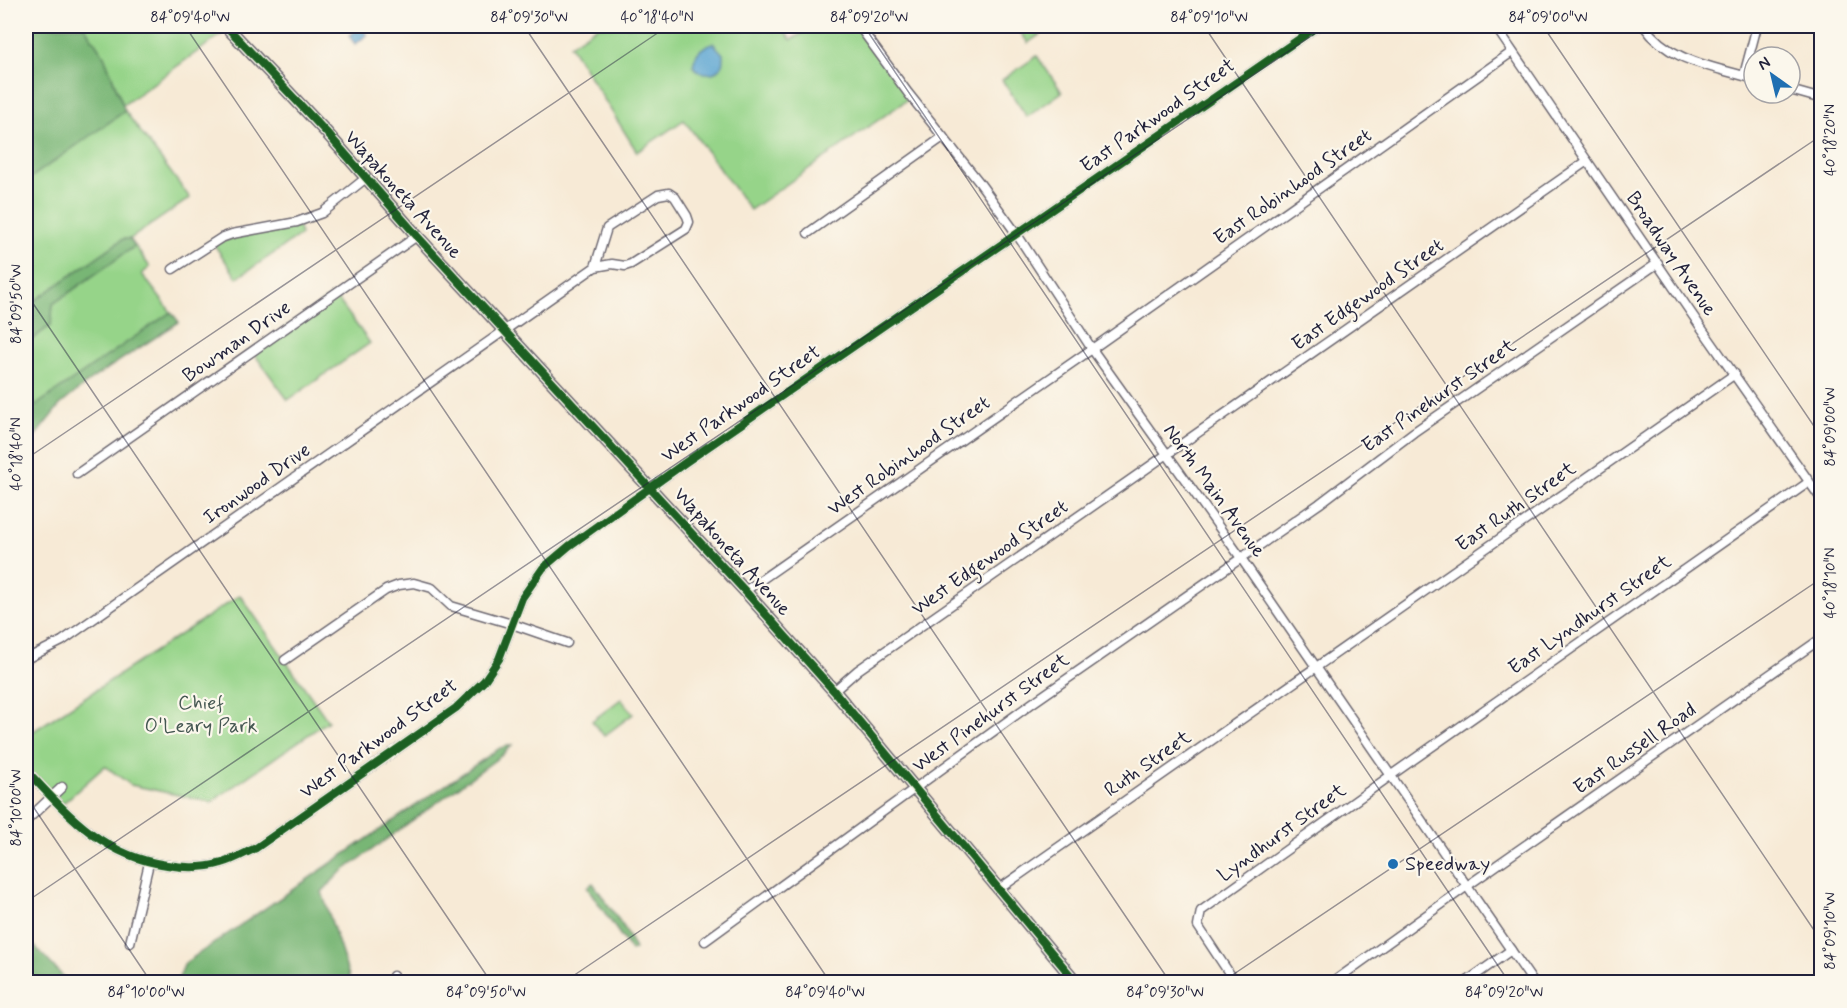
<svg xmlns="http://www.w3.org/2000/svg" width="1847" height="1008" viewBox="0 0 1847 1008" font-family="Mynerve,sans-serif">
<rect width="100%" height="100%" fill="#fbf7ec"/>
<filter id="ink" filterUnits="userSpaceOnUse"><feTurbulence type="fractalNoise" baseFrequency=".0167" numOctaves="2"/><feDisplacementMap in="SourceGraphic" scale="12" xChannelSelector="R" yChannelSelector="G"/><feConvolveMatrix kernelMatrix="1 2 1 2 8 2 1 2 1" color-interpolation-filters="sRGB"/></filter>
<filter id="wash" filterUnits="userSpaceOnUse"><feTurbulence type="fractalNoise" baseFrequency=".008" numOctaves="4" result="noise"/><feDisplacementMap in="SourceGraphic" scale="24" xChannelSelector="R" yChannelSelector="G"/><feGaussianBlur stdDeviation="1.35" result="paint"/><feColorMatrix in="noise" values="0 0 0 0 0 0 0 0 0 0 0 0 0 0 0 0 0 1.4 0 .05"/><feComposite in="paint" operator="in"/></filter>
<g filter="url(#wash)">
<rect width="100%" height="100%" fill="#f7ead6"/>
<!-- green -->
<g fill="#96d489" stroke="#5c7b62" stroke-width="1.5">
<path d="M84,26H226L229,29L123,105L104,56Z"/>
<path d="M598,26H781L791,40L814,26H859L911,97L750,210L684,120L637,152L570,45Z"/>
<path d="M1016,26H1052L1028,43Z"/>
<path d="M1037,56L1062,92L1027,117L1002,80Z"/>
<path d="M125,111L190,198L130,239H123L26,307V181Z"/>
<path d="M297,222L301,235L237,278L213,243Z"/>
<path d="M135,246L150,267L142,274L171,312L35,406L26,392V344L51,325L53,304Z"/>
<path d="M334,294L370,343L288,400L252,351Z"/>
<path d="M240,595L328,721L211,802L131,785L105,766L60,806L26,770V736Z"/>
<path d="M621,699L633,714L604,736L592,721Z"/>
</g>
<!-- forest -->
<g fill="#78b675" stroke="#4d6c58" stroke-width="1.5">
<path d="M26,26H84L104,56L125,111L26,181Z"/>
<path d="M123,239H130L135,246L53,304L51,325L26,344V307Z"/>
<path d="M171,312L179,322L93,378L60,405L36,435L26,444V392L35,406Z"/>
<path d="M512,745L502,755L339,874L322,892L351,982H177L185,963L500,748Z"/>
<path d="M593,883L625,929L635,949L631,951L587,887Z"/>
<path d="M26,937L68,982H26Z"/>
</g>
<!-- water -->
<g fill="#5ba5d2" stroke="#3e6486" stroke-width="1.5">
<path d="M361,27L367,35L355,44L349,36Z"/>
<path d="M713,43L723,54C723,56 723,63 722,64C718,77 699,75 693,66C695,53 701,47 713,43Z"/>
</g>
</g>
<g filter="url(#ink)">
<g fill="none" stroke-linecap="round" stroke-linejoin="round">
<defs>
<g id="minor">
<path d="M859,26L908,93L979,182L1016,233L1092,349L1241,558L1533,982"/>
<path d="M1495,26L1700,326L1822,500"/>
<path d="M1644,26C1670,63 1714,66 1754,79"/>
<path d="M1744,75L1757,26"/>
<path d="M1790,90L1822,99"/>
<path d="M808,233L943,137"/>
<path d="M173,269L221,238L232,234L297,222L322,213L366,178"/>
<path d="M77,474L417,236"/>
<path d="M745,591L1092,349L1512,52"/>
<path d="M26,659L62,641L595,267L612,264L625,266L631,264L686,229L689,222L687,216L675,197L669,193L658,195L607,228L595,267"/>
<path d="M285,660L386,590L399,585L414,583L432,588L451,606L512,624L567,643"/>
<path d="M834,691L858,670L1587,161"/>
<path d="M26,770C67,814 104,857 167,865C185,868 205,868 222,863C233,860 245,853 256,848L456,708L484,681L499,659L522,598L543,568L569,546L686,462L1318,26"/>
<path d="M26,821L62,787"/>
<path d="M999,889L1735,374"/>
<path d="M705,941L1031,704L1319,504L1414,432L1658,263"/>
<path d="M130,943L149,863"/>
<path d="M393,976L398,982"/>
<path d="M1235,982L1198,926L1201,911L1390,776L1809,482"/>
<path d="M1333,982L1467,886L1822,638"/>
<path d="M1466,982L1511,950"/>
</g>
<path id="major" d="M226,26L326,132L417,236L745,591L834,691L1076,982"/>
</defs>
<!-- minor casing -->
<use href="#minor" stroke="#6d6871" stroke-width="11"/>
<!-- major casing -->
<use href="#major" stroke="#6d6871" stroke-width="14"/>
<!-- minor -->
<use href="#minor" stroke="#fff" stroke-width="8"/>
<!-- major -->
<use href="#major" stroke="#fff" stroke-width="10"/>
<defs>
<g id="cycleway">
<path d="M226,26L326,132L417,236L745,591L834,691L1076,982"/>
<path d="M26,770C67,814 104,857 167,865C185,868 205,868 222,863C233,860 245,853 256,848L456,708L484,681L499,659L522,598L543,568L569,546L686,462L1318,26"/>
</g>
</defs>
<!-- cycleway casing -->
<use href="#cycleway" stroke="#fbf7ec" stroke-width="11"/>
<!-- cycleway -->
<use href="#cycleway" stroke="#1b5e20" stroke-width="8"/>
</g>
</g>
<!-- ticks -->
<path fill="none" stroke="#22223b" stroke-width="1.5" stroke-opacity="0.45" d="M185,26L830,982M524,26L1170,982M864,26L1509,982M1204,26L1822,942M1543,26L1822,438M26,293L491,982M26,459L668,26M26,796L151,982M26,902L1326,26M564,982L1822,135M1222,982L1822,578"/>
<!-- markers -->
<circle fill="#1f6fb2" stroke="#fbf7ec" stroke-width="2" cx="1393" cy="864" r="6"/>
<g text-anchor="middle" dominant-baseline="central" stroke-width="4.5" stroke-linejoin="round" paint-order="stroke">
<!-- street labels -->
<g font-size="20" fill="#22223b" stroke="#fbf7ec">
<text transform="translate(1158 116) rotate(-35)">East Parkwood Street</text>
<text transform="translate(1293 187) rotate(-35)">East Robinhood Street</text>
<text transform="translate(403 195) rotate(48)">Wapakoneta Avenue</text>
<text transform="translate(1671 254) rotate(56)">Broadway Avenue</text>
<text transform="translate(1368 295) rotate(-35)">East Edgewood Street</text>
<text transform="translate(237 342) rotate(-35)">Bowman Drive</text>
<text transform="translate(1439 396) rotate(-35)">East Pinehurst Street</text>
<text transform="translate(741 404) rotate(-35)">West Parkwood Street</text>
<text transform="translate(909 456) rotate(-35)">West Robinhood Street</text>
<text transform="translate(257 484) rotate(-35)">Ironwood Drive</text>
<text transform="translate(1214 491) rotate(54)">North Main Avenue</text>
<text transform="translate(1516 507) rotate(-35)">East Ruth Street</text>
<text transform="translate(732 552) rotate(48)">Wapakoneta Avenue</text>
<text transform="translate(990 558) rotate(-35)">West Edgewood Street</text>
<text transform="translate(1590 615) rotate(-35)">East Lyndhurst Street</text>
<text transform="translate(991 713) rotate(-36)">West Pinehurst Street</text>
<text transform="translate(379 739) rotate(-36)">West Parkwood Street</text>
<text transform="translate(1635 749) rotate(-35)">East Russell Road</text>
<text transform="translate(1148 764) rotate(-35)">Ruth Street</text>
<text transform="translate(1282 833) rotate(-36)">Lyndhurst Street</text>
</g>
<!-- park labels -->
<g font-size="20" fill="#455752" stroke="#fbf7ec">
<text x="201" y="703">Chief<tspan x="201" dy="23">O'Leary Park</tspan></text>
</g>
<!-- poi labels -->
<g font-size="20" fill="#22223b" stroke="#fbf7ec" text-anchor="start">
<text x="1405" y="864">Speedway</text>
</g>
</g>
<!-- margin -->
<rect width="1847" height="1008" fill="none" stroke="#fbf7ec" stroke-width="66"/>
<!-- north arrow -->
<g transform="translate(1772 75) rotate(326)"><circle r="28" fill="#fbf7ec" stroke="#a4a2a5" stroke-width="1.5"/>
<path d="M0-4.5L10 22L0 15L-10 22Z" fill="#1f6fb2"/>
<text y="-9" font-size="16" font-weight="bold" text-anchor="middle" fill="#22223b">N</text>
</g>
<rect x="33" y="33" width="1781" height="942" fill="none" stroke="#22223b" stroke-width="2"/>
<g font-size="15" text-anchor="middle" fill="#22223b">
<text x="190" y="22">84°09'40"W</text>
<text x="529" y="22">84°09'30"W</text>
<text x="657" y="22">40°18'40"N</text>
<text x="869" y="22">84°09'20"W</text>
<text x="1209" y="22">84°09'10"W</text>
<text x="1548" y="22">84°09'00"W</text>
<text transform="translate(1830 140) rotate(-90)" y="5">40°18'20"N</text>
<text transform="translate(16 304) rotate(-90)" y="5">84°09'50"W</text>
<text transform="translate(1830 427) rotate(-90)" y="5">84°09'00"W</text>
<text transform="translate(16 454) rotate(-90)" y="5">40°18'40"N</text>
<text transform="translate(1830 583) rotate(-90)" y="5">40°18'10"N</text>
<text transform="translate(16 808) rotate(-90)" y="5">84°10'00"W</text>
<text transform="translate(1830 931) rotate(-90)" y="5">84°09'10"W</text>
<text x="146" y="997">84°10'00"W</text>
<text x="486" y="997">84°09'50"W</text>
<text x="825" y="997">84°09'40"W</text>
<text x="1165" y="997">84°09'30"W</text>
<text x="1504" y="997">84°09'20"W</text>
</g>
</svg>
